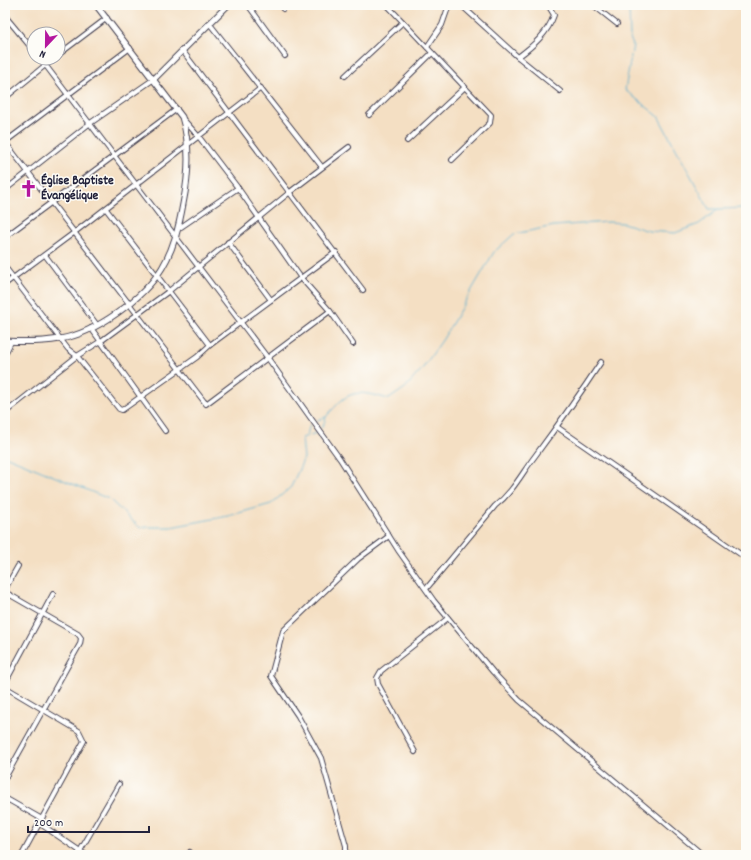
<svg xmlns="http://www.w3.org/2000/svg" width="751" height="860" viewBox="0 0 751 860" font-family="Dekko,sans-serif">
<rect width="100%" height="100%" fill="#fdfcf7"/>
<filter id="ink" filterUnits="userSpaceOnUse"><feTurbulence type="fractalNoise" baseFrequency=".025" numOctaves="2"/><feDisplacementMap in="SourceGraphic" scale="8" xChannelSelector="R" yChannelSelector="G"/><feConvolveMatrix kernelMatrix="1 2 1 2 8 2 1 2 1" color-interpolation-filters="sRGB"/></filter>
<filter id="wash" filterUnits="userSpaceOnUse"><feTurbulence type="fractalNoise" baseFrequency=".012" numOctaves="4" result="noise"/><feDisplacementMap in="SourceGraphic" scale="16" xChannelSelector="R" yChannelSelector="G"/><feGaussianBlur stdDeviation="0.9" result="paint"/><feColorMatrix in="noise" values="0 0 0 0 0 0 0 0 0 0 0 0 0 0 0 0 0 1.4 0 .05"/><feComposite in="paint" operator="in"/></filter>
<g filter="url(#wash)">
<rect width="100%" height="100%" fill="#f4dfc3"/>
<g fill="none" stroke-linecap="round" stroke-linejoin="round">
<!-- stream -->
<g stroke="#52accf" stroke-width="1">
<path d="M629,5L630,38L633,45L625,90L658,116L709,209H719"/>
<path d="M316,421L326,417"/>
<path d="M321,428C325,423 324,422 326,417C328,414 332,410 335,407C352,387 365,393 389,399L405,388L422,369L443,339L494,252L514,234L554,226L608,222L623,223L649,231L675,233L699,224L719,209L746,208"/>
<path d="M307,435L310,424"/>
<path d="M5,456L109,499L139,527H171L228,516L271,504L291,487L304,458L302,438L316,433"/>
</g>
</g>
</g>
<g filter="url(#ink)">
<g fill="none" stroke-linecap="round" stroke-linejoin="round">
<defs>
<g id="minor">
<path d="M248,5L285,56"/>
<path d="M387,5L491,115L490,123L452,160"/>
<path d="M461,5L518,57L560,91"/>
<path d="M593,5L617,24"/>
<path d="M283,9L287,5"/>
<path d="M5,16L34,51"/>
<path d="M209,23L322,167"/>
<path d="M427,47L442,25L449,5"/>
<path d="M182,50L363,290"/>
<path d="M58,55L107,18"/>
<path d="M518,57C533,46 548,33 554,15L548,5"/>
<path d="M40,58L267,357L340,459L398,550L434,601L493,672L519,700L703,855"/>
<path d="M345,76L403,22"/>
<path d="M5,98L54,58"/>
<path d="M369,115L432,53"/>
<path d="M183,119L199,137L238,188L301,278L330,311L353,344"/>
<path d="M407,141L465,87"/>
<path d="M5,142L206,404L330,311"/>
<path d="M5,142L130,48"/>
<path d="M5,190L89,124L154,79"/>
<path d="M106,209L210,345"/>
<path d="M178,229L238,188"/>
<path d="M5,237L177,109"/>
<path d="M228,242L271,300"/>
<path d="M45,255L97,325"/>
<path d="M5,267L68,349L77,356L119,409L122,410L197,357L210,345L336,252"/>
<path d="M5,284L75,232L261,88"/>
<path d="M91,328L165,431"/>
<path d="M5,354L11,342"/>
<path d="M6,412L77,356L101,341L169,291L290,192L349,147"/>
<path d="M557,427L746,558"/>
<path d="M5,589L18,566"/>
<path d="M426,589L495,506C513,492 522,473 535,456C558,425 580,394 601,362"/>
<path d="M5,592L78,634L81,638L80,644L5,778"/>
<path d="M5,683L53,594"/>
<path d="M5,687L79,731L84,741L22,855"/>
<path d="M415,752L378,684L377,678L381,671L448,618"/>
<path d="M5,798L42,819"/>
<path d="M39,823L80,851L78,855"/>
<path d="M86,855L80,851L119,784"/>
<path d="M188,855L190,852"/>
<path d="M346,855V846L321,758L298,716L271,676L283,631L358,559L389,536"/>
</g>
<g id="tertiary">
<path d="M154,79L228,5"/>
<path d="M5,341C23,342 42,342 60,339C96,333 143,299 162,268C174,248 179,226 183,204C189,175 191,146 182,117L96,5"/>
</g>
</defs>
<!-- minor casing -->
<use href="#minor" stroke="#423e4f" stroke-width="6"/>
<!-- tertiary casing -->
<use href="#tertiary" stroke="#423e4f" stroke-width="7"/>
<!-- minor -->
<use href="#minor" stroke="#fff" stroke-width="4"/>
<!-- tertiary -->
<use href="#tertiary" stroke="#fff" stroke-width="5"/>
</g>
</g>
<!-- icons -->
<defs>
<symbol id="church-bare" viewBox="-9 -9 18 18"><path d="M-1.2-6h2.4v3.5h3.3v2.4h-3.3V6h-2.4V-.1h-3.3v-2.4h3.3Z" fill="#b5179e" stroke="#fdfcf7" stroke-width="2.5" paint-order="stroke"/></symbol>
</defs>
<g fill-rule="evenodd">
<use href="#church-bare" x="16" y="176" width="25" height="25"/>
</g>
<g text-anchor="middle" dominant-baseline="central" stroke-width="3" stroke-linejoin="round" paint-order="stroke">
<!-- poi labels -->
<g font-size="13" font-weight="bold" fill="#22223b" stroke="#fdfcf7" text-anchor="start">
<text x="41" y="181">Église Baptiste<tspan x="41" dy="15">Évangélique</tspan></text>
</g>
</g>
<!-- margin -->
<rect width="751" height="860" fill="none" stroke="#fdfcf7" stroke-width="20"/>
<!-- north arrow -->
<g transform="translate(46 46) rotate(202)"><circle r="19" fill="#fdfcf7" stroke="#a5a5ac"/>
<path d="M0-3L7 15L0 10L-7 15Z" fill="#b5179e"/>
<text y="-6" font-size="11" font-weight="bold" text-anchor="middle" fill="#22223b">N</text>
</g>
<!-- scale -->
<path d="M28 826v6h121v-6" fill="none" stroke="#22223b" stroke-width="2"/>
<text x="34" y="826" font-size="12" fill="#22223b" stroke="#fdfcf7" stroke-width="3" paint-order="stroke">200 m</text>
</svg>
